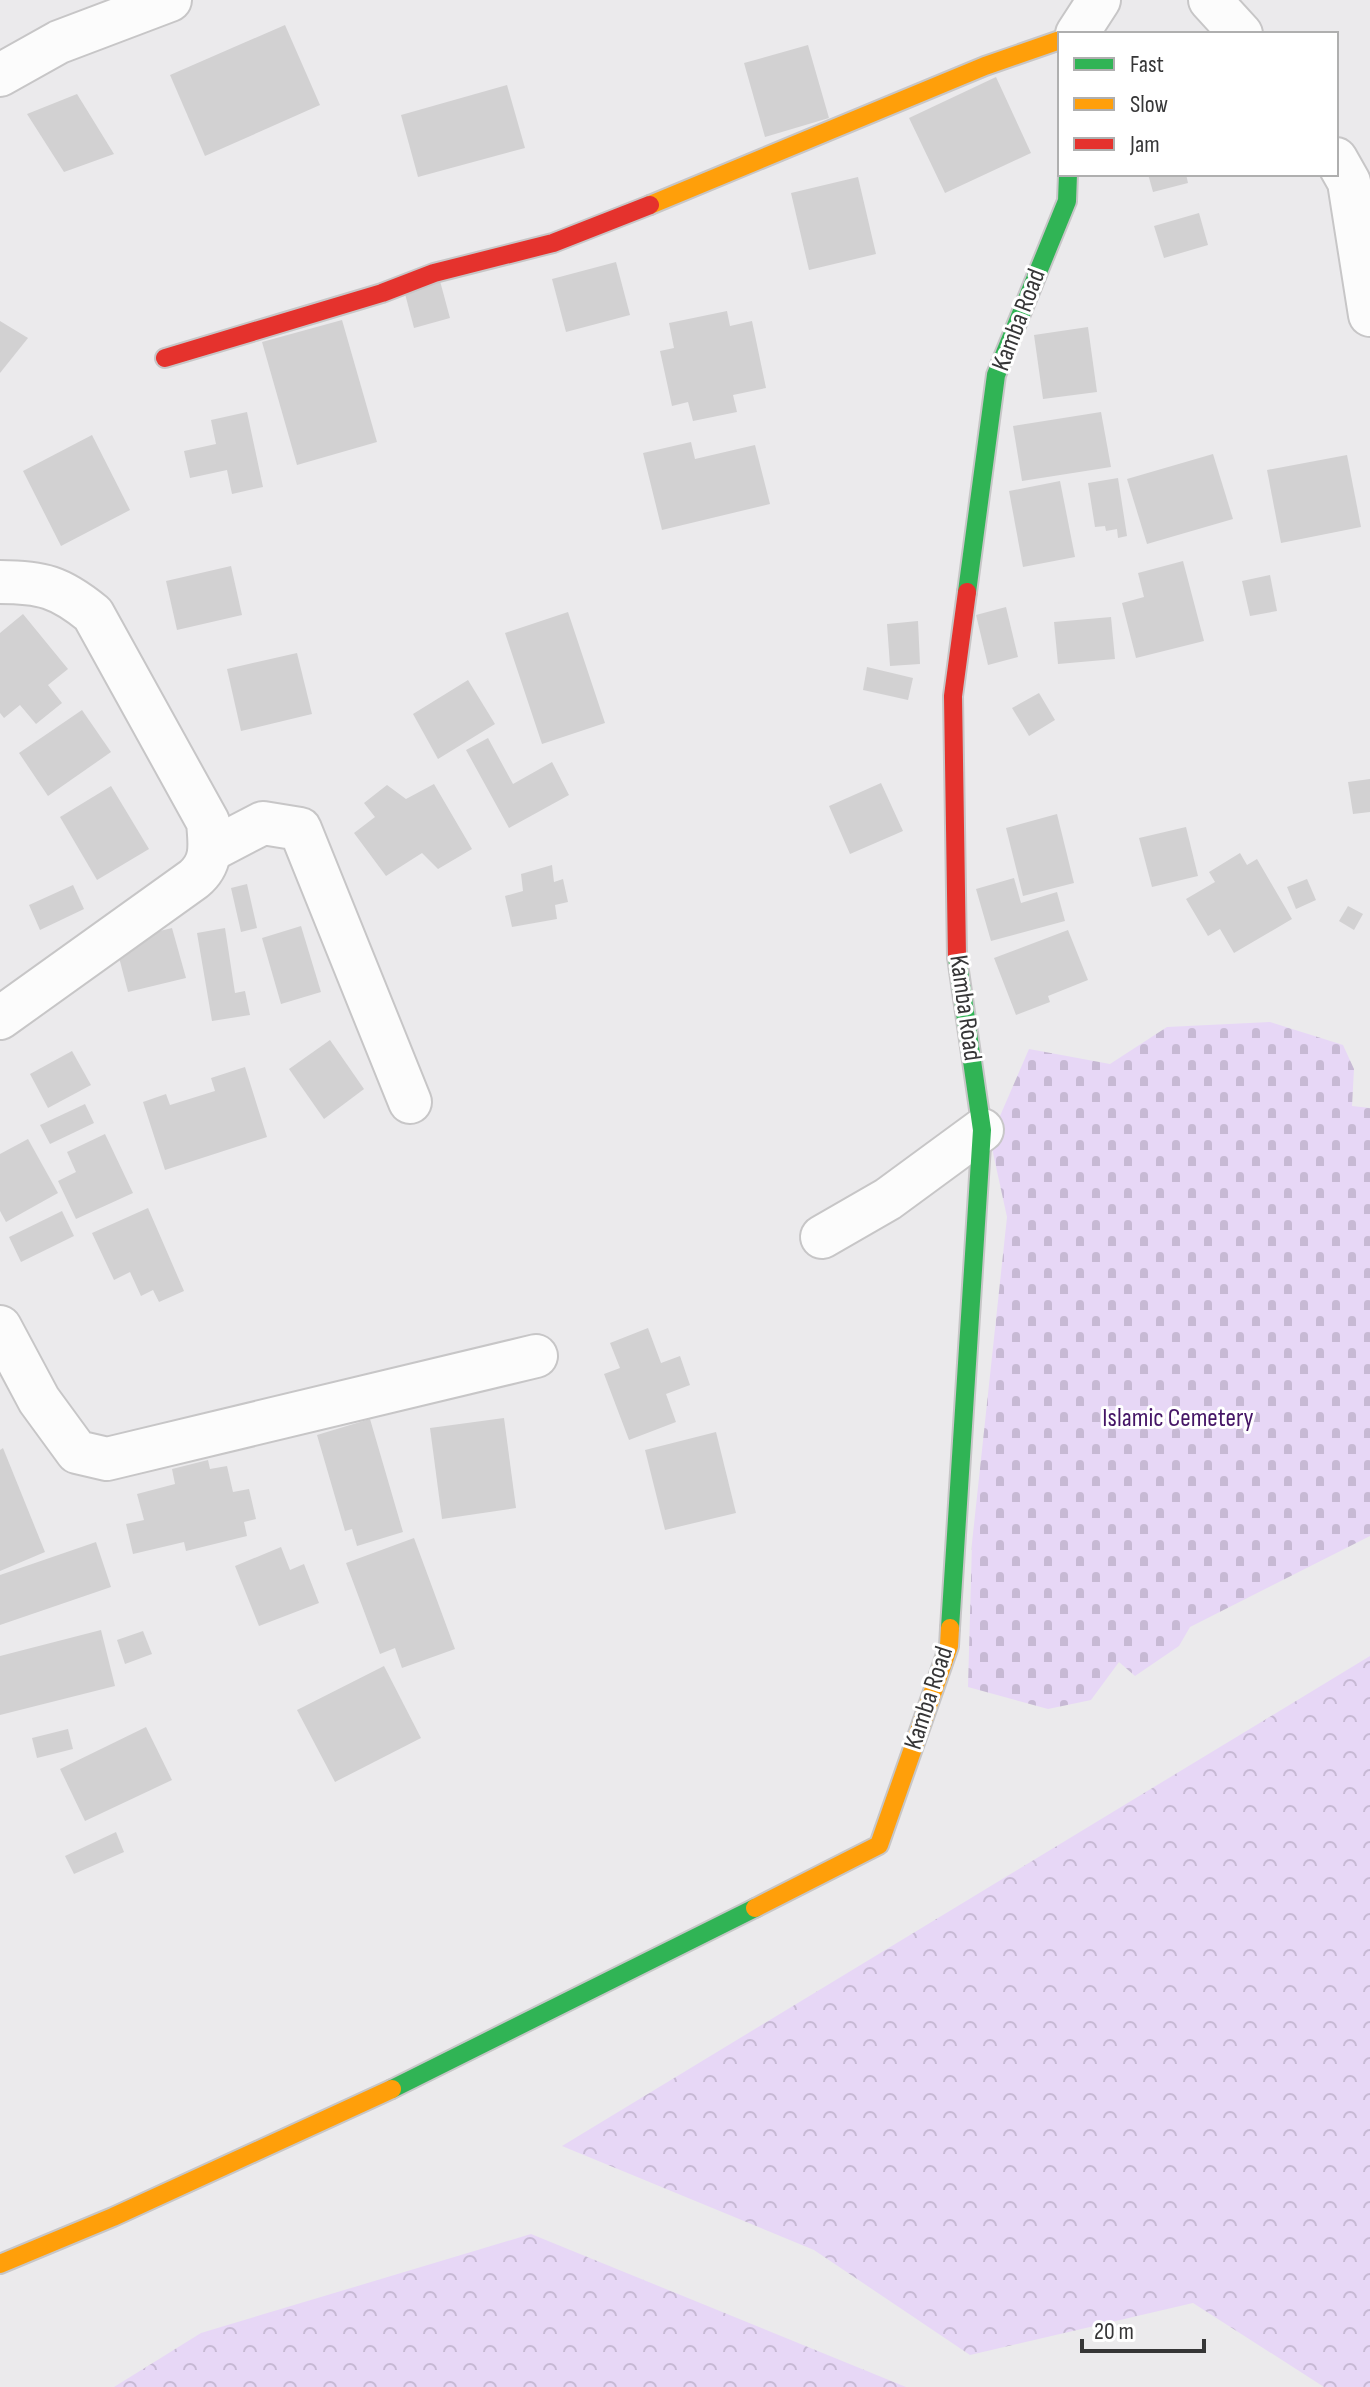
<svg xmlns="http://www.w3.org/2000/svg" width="1370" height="2387" viewBox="0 0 1370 2387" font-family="'Sofia Sans Condensed',sans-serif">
<defs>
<pattern id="forest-crowns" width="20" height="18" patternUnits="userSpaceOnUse" patternTransform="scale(2)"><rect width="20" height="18" fill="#e7d7f6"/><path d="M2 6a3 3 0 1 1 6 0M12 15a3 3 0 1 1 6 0" fill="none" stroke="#c7b9d4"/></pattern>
<pattern id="cemetery-stones" width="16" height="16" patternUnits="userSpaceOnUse" patternTransform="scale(2)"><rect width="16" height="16" fill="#e7d7f6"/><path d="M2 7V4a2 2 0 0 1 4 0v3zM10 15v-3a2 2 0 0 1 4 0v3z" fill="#c7b9d4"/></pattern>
</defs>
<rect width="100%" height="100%" fill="#ebeaec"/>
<!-- forest -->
<g fill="url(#forest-crowns)">
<path d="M1370,1656V2387H1324L1193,2303L970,2355L814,2250L562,2146Z"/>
<path d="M531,2234L906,2387H114L201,2333Z"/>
</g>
<!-- cemetery -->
<path fill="url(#cemetery-stones)" d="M1270,1022L1343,1045L1354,1069L1352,1106L1370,1108V1536L1190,1627L1179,1646L1135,1676L1119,1662L1091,1700L1048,1709L968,1687L972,1543L1007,1217L990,1139L1029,1049L1110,1064L1167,1027Z"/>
<!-- building -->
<g fill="#d2d1d2">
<path d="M285,25L320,105L205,156L170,75Z"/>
<path d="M808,45L829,118L765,137L744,63Z"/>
<path d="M996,77L1031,153L945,193L909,118Z"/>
<path d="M507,85L525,148L418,177L401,115Z"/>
<path d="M77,94L114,154L64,172L27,114Z"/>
<path d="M1148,174H1186L1188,183L1153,192Z"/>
<path d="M858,177L876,254L809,270L791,193Z"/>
<path d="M1199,213L1208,245L1164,258L1154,226Z"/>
<path d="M616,262L630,315L566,332L552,279Z"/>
<path d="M440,281L450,318L414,328L404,290Z"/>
<path d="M727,311L730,326L752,321L766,388L733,395L737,412L693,421L688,402L672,406L660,351L674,348L669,323Z"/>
<path d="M342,320L377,442L297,465L262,342Z"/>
<path d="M0,321L28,338L0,373Z"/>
<path d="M1088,327L1097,392L1043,399L1034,335Z"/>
<path d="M247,412L263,487L232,494L227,470L190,478L184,451L216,444L211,420Z"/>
<path d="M1101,412L1111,467L1022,481L1013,426Z"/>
<path d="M92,435L130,510L61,546L23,471Z"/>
<path d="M691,442L695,459L755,445L770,504L662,530L643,453Z"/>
<path d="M1213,454L1233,519L1147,544L1127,479Z"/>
<path d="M1347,455L1361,527L1281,543L1267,470Z"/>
<path d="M1118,478L1127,536L1118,538L1117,529L1106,531L1105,526L1095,527L1088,483Z"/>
<path d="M1060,481L1075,557L1023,567L1009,491Z"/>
<path d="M1183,561L1204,641L1136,658L1122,603L1144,597L1138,573Z"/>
<path d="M231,566L242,615L177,630L166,581Z"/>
<path d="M1270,575L1277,611L1250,616L1242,581Z"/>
<path d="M1006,607L1018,657L988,665L976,615Z"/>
<path d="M568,612L605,723L542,744L505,633Z"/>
<path d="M23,614L68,669L48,685L62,703L36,724L20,705L4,718L0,713V633Z"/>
<path d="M1111,617L1115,659L1058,664L1054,622Z"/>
<path d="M918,621L920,664L890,666L887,624Z"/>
<path d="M297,653L312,714L241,731L227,669Z"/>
<path d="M867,667L913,678L908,700L863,690Z"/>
<path d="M468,680L495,724L438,759L413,714Z"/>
<path d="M1039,693L1055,720L1029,736L1012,708Z"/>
<path d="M82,710L111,752L48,796L19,753Z"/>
<path d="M488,738L513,784L552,762L569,795L509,828L466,750Z"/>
<path d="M1370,779V812L1353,814L1348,782Z"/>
<path d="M881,783L903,831L850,854L829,806Z"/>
<path d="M434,784L472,849L438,869L422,853L386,876L354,833L375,817L364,803L387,785L406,799Z"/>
<path d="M111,786L149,849L97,880L60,817Z"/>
<path d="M1057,814L1074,883L1023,896L1006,828Z"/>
<path d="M1186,827L1198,876L1152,887L1139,838Z"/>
<path d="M1240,853L1247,865L1257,859L1292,919L1234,953L1220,929L1208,936L1186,899L1215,882L1209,872Z"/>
<path d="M552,865L554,882L563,879L568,902L555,905L557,919L512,927L505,896L523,891L521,874Z"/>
<path d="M1014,878L1021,903L1057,892L1065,921L991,941L976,889Z"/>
<path d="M1307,879L1316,900L1296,909L1287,887Z"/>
<path d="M247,884L257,928L241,932L231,888Z"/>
<path d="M73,885L84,909L40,930L29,905Z"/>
<path d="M1348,906L1363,914L1354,930L1339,921Z"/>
<path d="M301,926L321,992L281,1004L262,938Z"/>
<path d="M172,928L186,978L128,992L115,942Z"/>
<path d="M225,928L235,993L245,991L250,1015L212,1021L197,933Z"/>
<path d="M1068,930L1088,980L1048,996L1050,1002L1016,1015L994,958Z"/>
<path d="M330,1040L364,1089L324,1119L289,1069Z"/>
<path d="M72,1051L91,1085L48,1108L30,1074Z"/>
<path d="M245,1067L267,1137L165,1170L143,1102L166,1094L170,1105L215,1091L211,1078Z"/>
<path d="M85,1104L94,1123L50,1144L40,1125Z"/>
<path d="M105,1134L133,1193L76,1219L58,1181L76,1172L67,1152Z"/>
<path d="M28,1139L58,1193L6,1222L0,1211V1154Z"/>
<path d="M148,1208L184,1291L159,1302L153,1290L141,1296L130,1272L114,1280L92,1233Z"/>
<path d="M62,1211L74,1236L21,1262L9,1237Z"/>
<path d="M648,1328L661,1363L680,1356L690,1385L666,1394L676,1422L629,1440L604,1374L620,1368L610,1343Z"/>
<path d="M504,1418L516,1508L442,1519L430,1428Z"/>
<path d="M370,1419L403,1532L357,1546L352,1529L345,1531L317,1435Z"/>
<path d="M716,1432L736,1513L665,1530L645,1450Z"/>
<path d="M3,1448L45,1552L0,1571V1450Z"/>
<path d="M208,1460L210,1469L227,1466L233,1492L249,1489L256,1519L244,1522L247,1536L186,1551L184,1542L133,1554L126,1524L144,1520L137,1494L175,1484L172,1469Z"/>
<path d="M414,1538L455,1649L402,1668L395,1648L380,1654L346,1563Z"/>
<path d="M96,1542L111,1587L0,1625V1575Z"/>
<path d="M281,1547L290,1570L304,1564L319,1603L259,1626L235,1566Z"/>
<path d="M101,1630L115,1686L0,1715V1656Z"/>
<path d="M143,1631L152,1654L125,1664L117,1640Z"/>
<path d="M384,1666L421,1738L335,1782L297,1710Z"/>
<path d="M146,1727L172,1780L85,1821L60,1769Z"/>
<path d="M68,1729L73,1749L37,1758L32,1738Z"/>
<path d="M116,1832L124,1852L74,1874L65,1856Z"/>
</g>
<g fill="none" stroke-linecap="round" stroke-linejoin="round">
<defs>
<g id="street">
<path d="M1210,0L1241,34"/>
<path d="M1077,34L1099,0"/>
<path d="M0,75L59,42L170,0"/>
<path d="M1336,159L1349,182L1370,315"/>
<path d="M0,582C42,582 60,587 93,614L208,822C210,845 213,863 194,879L0,1018"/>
<path d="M211,850L263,823L300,829L410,1102"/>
<path d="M822,1237L888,1199L982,1130"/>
<path d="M0,1327L39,1400L77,1452L107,1459L536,1356"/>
</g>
<g id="fast">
<path d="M967,592L996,375L1067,201L1068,174"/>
<path d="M950,1628L982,1130L957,957"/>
<path d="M392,2089L755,1908"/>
</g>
<g id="slow">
<path d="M650,205L985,66L1060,40"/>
<path d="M755,1908L879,1845L949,1646L950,1628"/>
<path d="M0,2264L113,2217L392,2089"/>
</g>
<g id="jam">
<path d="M165,358L382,293L434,273L553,243L650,205"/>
<path d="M957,957L953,696L967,592"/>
</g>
</defs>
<!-- street casing -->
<use href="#street" stroke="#c7c6c7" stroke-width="46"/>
<!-- fast casing -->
<use href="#fast" stroke="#c7c6c7" stroke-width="22"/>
<!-- slow casing -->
<use href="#slow" stroke="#c7c6c7" stroke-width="22"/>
<!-- jam casing -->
<use href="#jam" stroke="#c7c6c7" stroke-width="22"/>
<!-- street -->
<use href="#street" stroke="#fcfcfc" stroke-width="42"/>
<!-- fast -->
<use href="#fast" stroke="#30b455" stroke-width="18"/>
<!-- slow -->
<use href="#slow" stroke="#ff9f0a" stroke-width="18"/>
<!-- jam -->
<use href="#jam" stroke="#e5322d" stroke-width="18"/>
</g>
<g text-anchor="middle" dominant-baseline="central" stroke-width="6" stroke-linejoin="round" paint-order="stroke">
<!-- street labels -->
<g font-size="26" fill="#363637" stroke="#fff">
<text transform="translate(1019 320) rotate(-69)">Kamba Road</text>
<text transform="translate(965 1008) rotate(82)">Kamba Road</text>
<text transform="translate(929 1698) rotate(-72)">Kamba Road</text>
</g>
<!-- park labels -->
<g font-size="26" fill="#451566" stroke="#fff">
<text x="1178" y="1418">Islamic Cemetery</text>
</g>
</g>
<!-- legend -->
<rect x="1058" y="32" width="280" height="144" fill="#ffffff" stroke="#afafaf" stroke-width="2"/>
<rect x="1074" y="58" width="40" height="12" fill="#30b455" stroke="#afafaf" stroke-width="2"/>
<text x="1130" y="72" font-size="24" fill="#363637">Fast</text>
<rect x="1074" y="98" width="40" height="12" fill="#ff9f0a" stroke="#afafaf" stroke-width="2"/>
<text x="1130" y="112" font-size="24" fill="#363637">Slow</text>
<rect x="1074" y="138" width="40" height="12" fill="#e5322d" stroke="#afafaf" stroke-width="2"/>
<text x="1130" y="152" font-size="24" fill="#363637">Jam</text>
<!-- scale -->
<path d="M1082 2339v12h122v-12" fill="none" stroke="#363637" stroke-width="4"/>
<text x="1094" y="2339" font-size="24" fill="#363637" stroke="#ffffff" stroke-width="6" paint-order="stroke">20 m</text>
</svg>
